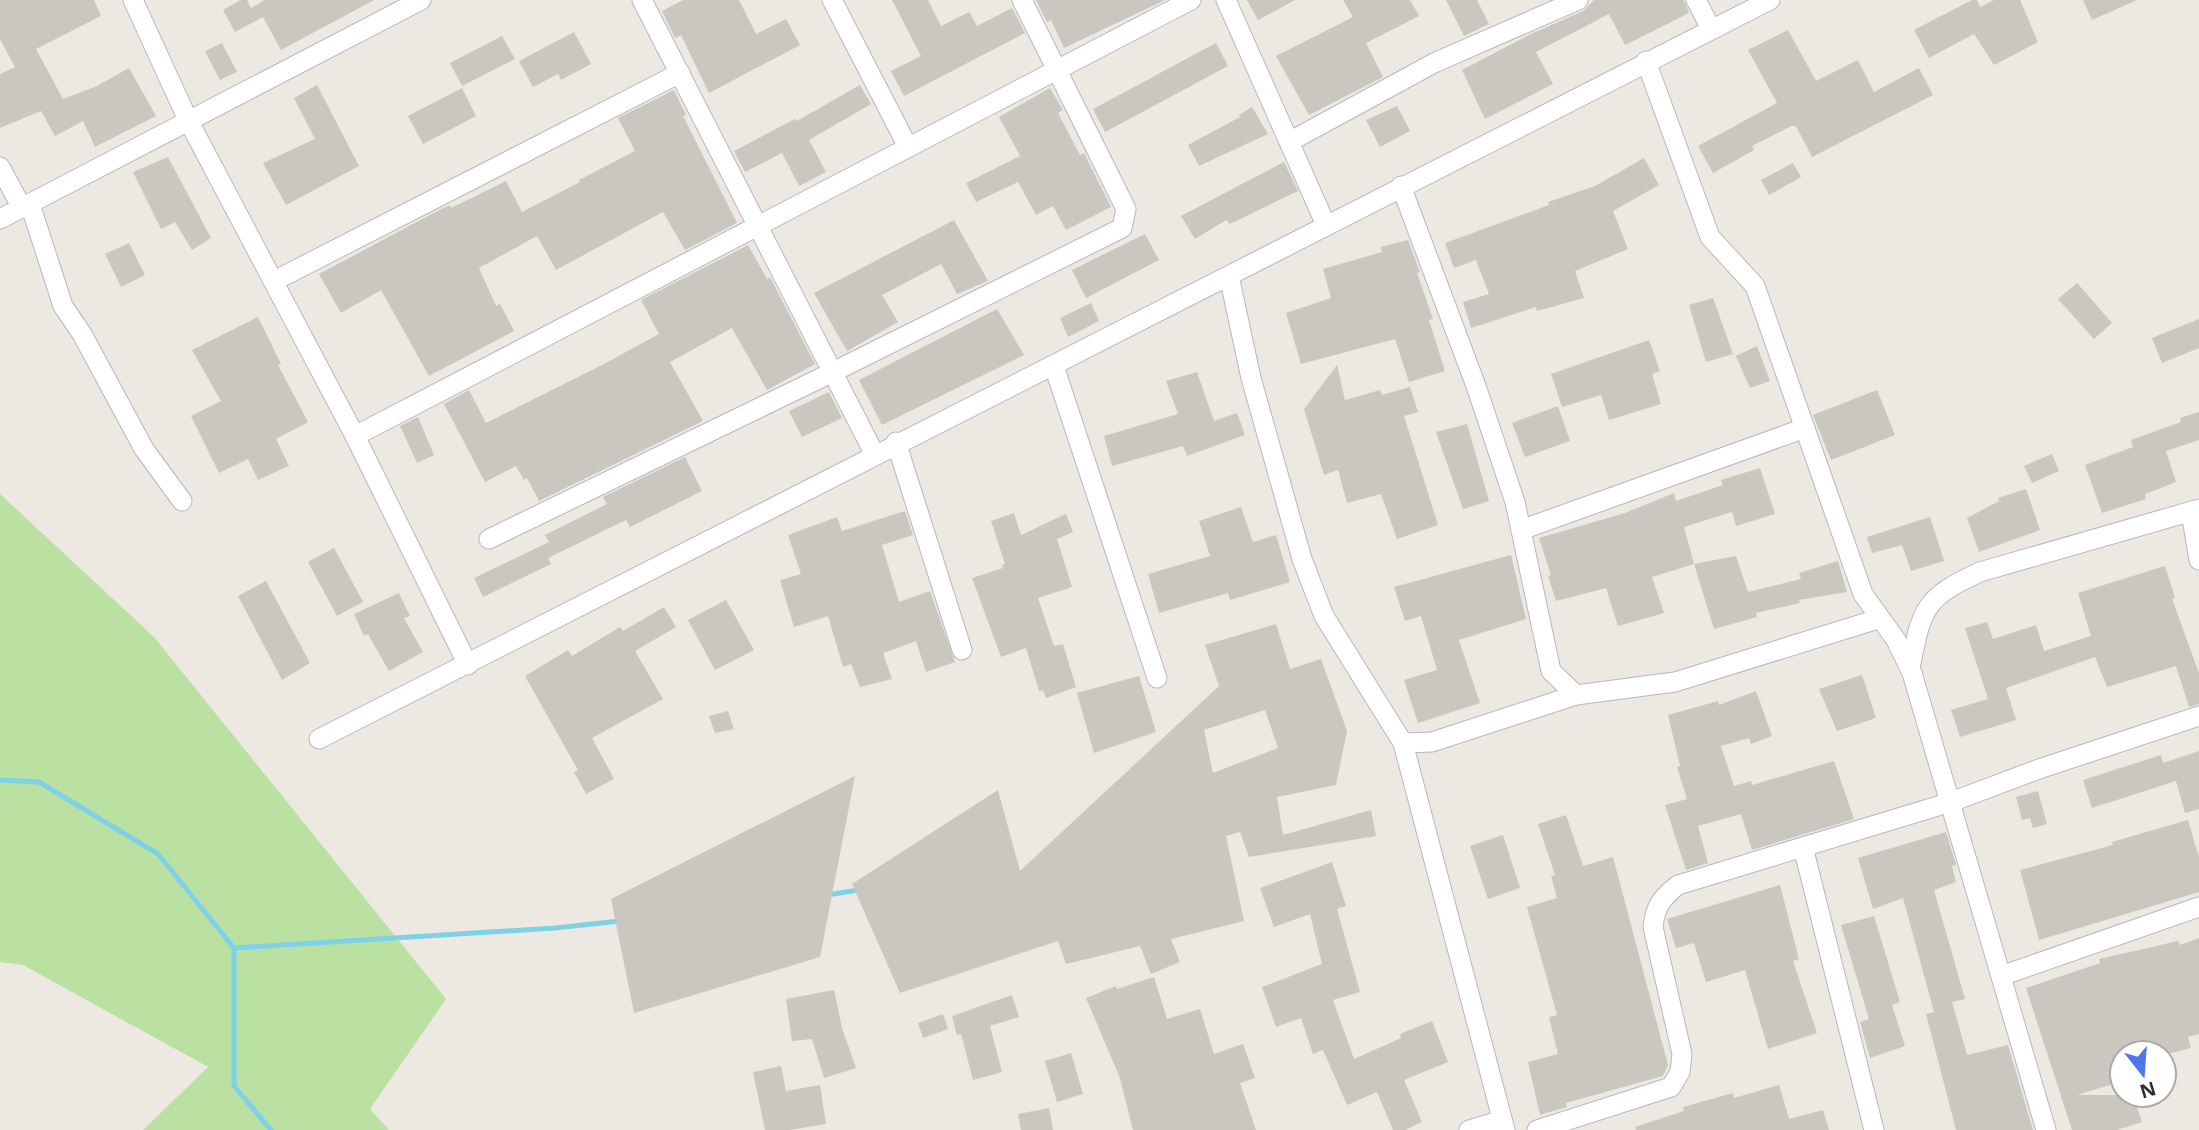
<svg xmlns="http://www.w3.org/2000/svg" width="2199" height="1130" viewBox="0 0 2199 1130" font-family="'Noto Sans',sans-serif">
<rect width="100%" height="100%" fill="#eee8e2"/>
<!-- green -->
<path fill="#bbe1a2" d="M0,494L154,637L446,999L370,1109L389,1130H143L208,1067L23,965L0,962Z"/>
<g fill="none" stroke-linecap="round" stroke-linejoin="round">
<!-- stream -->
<g stroke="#7dd2e8" stroke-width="5">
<path d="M0,780L39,782L158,854L234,948V1086L271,1130"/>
<path d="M827,895L859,890"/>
<path d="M234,948L555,928L620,921"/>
</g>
</g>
<!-- building -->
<g fill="#cac6c0" fill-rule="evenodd">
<path d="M0,0H94L101,16L36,49L63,99L97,86L129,68L156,116L95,147L83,121L55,136L41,111L0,128V74L15,67L0,39Z"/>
<path d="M241,0H247L251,8L265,0H374L281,50L263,17L235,32L223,10Z"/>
<path d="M683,0H739L756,34L786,19L800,45L709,93L681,35L675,38L662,11Z"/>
<path d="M892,0H928L941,26L969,12L977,26L1012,8L1025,33L904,96L891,71L921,56Z"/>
<path d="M1036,0H1165L1064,48L1051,20L1047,22Z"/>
<path d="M1247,0H1295L1258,20Z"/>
<path d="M1343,0H1410L1419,16L1366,43L1383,77L1309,115L1276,56L1353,17Z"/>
<path d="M1446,0H1477L1489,24L1464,36Z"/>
<path d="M1594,0H1684L1689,13L1625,45L1609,14L1536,52L1553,84L1485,119L1462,70L1531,34L1583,11Z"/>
<path d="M1972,0H1977L1980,7L1994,0H2020L2038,42L1994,65L1974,34L1929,58L1914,30Z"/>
<path d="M2083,0H2137L2092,20Z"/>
<path d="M1788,30L1816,81L1858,60L1874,92L1919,68L1933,95L1812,157L1796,126H1791L1752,146L1754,150L1713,173L1698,146L1777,103L1748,50Z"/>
<path d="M574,32L591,64L561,80L558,74L533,87L519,61Z"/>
<path d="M502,36L515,59L462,86L450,63Z"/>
<path d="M222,43L237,72L220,80L205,51Z"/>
<path d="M1216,43L1228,66L1105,132L1093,109Z"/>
<path d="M317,85L359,166L286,205L263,163L315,139L294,98Z"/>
<path d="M860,85L871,104L809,140L826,172L799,186L782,153L745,172L734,151L795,119L797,121Z"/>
<path d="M462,88L476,116L423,144L408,116Z"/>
<path d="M1050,88L1063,110L1058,113L1080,155L1084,153L1111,207L1066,230L1053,206L1036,215L1018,182L976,202L966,183L1020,156L999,117Z"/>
<path d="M674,90L686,115L683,116L737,223L685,250L663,212L556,270L537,236L479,268L496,306L500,304L514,331L429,376L381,290L341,313L319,274L443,208L450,205L451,208L506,181L522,212L580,182L579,180L635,151L618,118Z"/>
<path d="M1397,106L1410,131L1380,147L1366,120Z"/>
<path d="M1252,107L1268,134L1199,166L1188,145L1240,117L1239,115Z"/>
<path d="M168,157L211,238L192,250L175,222L161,229L133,172Z"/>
<path d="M1644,158L1659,185L1613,211L1628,249L1575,271L1584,298L1537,311L1536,307L1471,328L1463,302L1489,294L1476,260L1454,268L1445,243L1549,205L1548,202L1595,186Z"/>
<path d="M1284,162L1298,191L1230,224L1226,220L1195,239L1181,216Z"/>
<path d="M1793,163L1801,177L1769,195L1761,180Z"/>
<path d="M954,220L988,281L957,294L941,264L882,295L898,322L847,351L814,293Z"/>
<path d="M1145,234L1159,260L1086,298L1072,270Z"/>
<path d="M1408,240L1420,272L1417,273L1433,319L1429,320L1445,371L1409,382L1395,339L1301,364L1286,313L1331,298L1323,269L1382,252L1381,247Z"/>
<path d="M129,243L145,275L121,287L105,254Z"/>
<path d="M748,245L767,279L770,277L815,364L767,390L732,328L670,362L703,421L539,501L527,478L524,480L516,466L485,482L444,404L469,390L486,423L602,365L659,334L641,300Z"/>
<path d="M2077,283L2112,323L2094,339L2058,299Z"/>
<path d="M1713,298L1733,354L1706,362L1689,305Z"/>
<path d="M1091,303L1099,321L1068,337L1060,318Z"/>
<path d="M997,309L1024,355L882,425L859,380Z"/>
<path d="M258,317L281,364L278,365L308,422L276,439L289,466L258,480L248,459L219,473L191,416L221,401L192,350Z"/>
<path d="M2199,319V348L2162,363L2152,338Z"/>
<path d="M1649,340L1660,371L1652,374L1661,404L1609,420L1601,395L1562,407L1551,374Z"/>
<path d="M1757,346L1770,381L1750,388L1736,356Z"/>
<path d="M1337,365L1345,400L1380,390L1382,395L1410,387L1418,412L1404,416L1438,525L1397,539L1381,494L1347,503L1338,470L1324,475L1304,409Z"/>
<path d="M1197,372L1214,421L1237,413L1245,435L1187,456L1183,446L1112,466L1104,436L1178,414L1166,381Z"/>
<path d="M1877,390L1895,435L1831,460L1813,415Z"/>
<path d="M829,392L842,418L802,437L789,411Z"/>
<path d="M1558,406L1570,441L1525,457L1512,423Z"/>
<path d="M2199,412V440L2166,451L2176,482L2145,494L2146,499L2102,513L2085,465L2133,447L2131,440L2181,422L2180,418Z"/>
<path d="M418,417L434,455L417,463L400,426Z"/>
<path d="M1467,424L1489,501L1463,509L1436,432Z"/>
<path d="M2052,454L2059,471L2032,483L2024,466Z"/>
<path d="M685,457L702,491L630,527L626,520L548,558L551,564L483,597L474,578L549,542L545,535L607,504L603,497Z"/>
<path d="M1760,468L1775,514L1736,526L1732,512L1684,527L1694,564L1652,577L1664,613L1618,626L1606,588L1556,601L1548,576L1551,575L1539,538L1625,513L1674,493L1676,501L1723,485L1721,480Z"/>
<path d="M2026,489L2040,530L1979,552L1967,518L1999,501L1998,498Z"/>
<path d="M1241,507L1253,542L1276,535L1290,582L1230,600L1228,593L1159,613L1148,574L1210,556L1199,521Z"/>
<path d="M905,511L913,535L882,545L899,602L930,591L955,662L926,672L916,641L883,653L892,679L860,687L851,664L843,667L828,616L794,627L780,580L801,574L788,535L837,517L842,531Z"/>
<path d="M1014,513L1021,535L1066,514L1073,532L1057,539L1072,587L1038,598L1054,646L1063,644L1076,687L1046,698L1043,690L1039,691L1026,648L1001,657L972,578L1003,568L1002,565L1005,564L991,521Z"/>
<path d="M1930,517L1944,561L1911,571L1902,545L1872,553L1867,537Z"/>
<path d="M334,548L363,602L337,616L308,562Z"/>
<path d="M1511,555L1526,619L1459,640L1480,703L1418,723L1404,680L1437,670L1421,616L1405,621L1394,587Z"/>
<path d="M1736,556L1748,592L1801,579L1799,573L1838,561L1847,592L1799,600L1800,603L1756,613L1757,617L1714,629L1694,564Z"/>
<path d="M2165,566L2175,598L2172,599L2199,673V704L2189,707L2176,666L2107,687L2095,657L2006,688L2016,720L1960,737L1951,710L1988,699L1965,628L1987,622L1993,639L2036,625L2044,651L2091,636L2078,593Z"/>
<path d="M266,581L310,663L282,680L238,596Z"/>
<path d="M399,593L410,616L404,618L423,652L389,671L368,634L364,636L354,614Z"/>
<path d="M726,600L754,650L715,670L688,620Z"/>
<path d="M664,607L676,627L635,651L663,699L592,738L614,779L586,794L574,772L578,770L525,676L568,650L572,656L620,627L623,631Z"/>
<path d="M1276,624L1290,669L1321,659L1347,731L1336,785L1277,797L1283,835L1371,810L1376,836L1249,857L1240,832L1226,836L1244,921L1171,939L1180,962L1151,974L1140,946L1066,964L1058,941L900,993L852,884L998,790L1020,871L1219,686L1205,645ZM1265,710L1278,748L1213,773L1204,730Z"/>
<path d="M1862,675L1876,718L1837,731L1819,689Z"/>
<path d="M1139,676L1156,732L1094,753L1077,693Z"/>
<path d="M1756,691L1772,736L1751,744L1749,738L1721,746L1734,786L1751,781L1752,785L1834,761L1854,819L1752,850L1741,814L1698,826L1708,863L1686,870L1665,805L1687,799L1677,767L1680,766L1668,715L1718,701L1719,705Z"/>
<path d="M728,711L734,729L715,733L709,716Z"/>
<path d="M2199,751V809L2185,813L2176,781L2092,808L2083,780L2161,755L2163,763Z"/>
<path d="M855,776L820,957L634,1013L611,899Z"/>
<path d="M2038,791L2047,824L2033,828L2030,818L2022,820L2016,797Z"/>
<path d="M1566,815L1583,866L1613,857L1668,1065L1663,1076L1566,1103L1567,1107L1540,1115L1528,1062L1558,1054L1549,1017L1557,1015L1527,907L1557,898L1551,876L1555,875L1538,824Z"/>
<path d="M2188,820L2199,858V892L2039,940L2020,870L2113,845L2112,842Z"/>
<path d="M1946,832L1956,865L1952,866L1956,882L1934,890L1965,999L1952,1002L1967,1055L2008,1045L2033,1130H1956L1926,1014L1934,1012L1903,898L1873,909L1858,858Z"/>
<path d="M1503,835L1520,888L1488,899L1470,846Z"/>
<path d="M1332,862L1346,906L1337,909L1360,992L1333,1000L1354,1059L1401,1038L1400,1034L1432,1021L1448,1062L1404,1080L1422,1122L1405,1130H1393L1377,1092L1347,1105L1323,1050L1313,1054L1301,1018L1276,1027L1262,987L1322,964L1310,914L1274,927L1260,888Z"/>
<path d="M1780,885L1799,959L1793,961L1817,1033L1768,1049L1745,970L1706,982L1694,943L1676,948L1667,919Z"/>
<path d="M1874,916L1900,1002L1892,1005L1905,1046L1870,1058L1860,1022L1869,1019L1841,925Z"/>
<path d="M2199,938V1034L2188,1037L2191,1048L2164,1055L2122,1053V1066L2117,1067L2122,1081L2077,1095H2133L2142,1122L2117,1130H2072L2026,988L2100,963L2099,959L2178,941L2180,945Z"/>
<path d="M1154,977L1167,1019L1200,1009L1214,1054L1243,1044L1255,1078L1240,1083L1256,1130H1133L1120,1078L1086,998L1116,986L1117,989Z"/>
<path d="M834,990L842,1028L856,1068L824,1078L812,1039L792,1041L786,999Z"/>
<path d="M1012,995L1019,1017L990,1026L1002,1072L973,1080L961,1034L957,1035L952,1016Z"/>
<path d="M943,1014L948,1029L923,1038L918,1023Z"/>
<path d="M1071,1053L1083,1094L1057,1102L1045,1061Z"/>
<path d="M781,1066L786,1091L820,1085L826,1124L790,1130H765L753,1072Z"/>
<path d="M1779,1085L1789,1119L1823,1110L1829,1130H1636L1635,1127L1684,1111L1683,1107L1733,1093L1734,1098Z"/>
<path d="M1049,1108L1053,1130H1021L1018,1114Z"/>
</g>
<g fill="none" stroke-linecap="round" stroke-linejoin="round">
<defs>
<g id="minor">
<path d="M133,0L188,120L355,436L468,665"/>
<path d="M642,0L875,455"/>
<path d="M832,0L908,147"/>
<path d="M1226,0L1326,225"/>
<path d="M1696,0L1711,29"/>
<path d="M1646,61L1710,237L1755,286L1863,594L1896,640L1912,673L2046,1130"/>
<path d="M1289,142L1434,63L1578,0"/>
<path d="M0,167L22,208"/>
<path d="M1401,186L1476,386L1515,502L1551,671L1576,695L1432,742L1403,743"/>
<path d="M30,204L63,306L82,334L144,449L182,501"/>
<path d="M0,219L421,0"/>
<path d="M1229,276L1251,378L1302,559L1324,616L1403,743L1505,1130"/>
<path d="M274,281L680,73"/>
<path d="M1054,366L1157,678"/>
<path d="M355,436L1191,0"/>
<path d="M896,442L962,650"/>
<path d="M2191,512L2199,560"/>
<path d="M1521,530L1805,428"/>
<path d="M489,539L833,372L1122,228L1126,209L1022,0"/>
<path d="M1910,668C1922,609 1923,598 1980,572L2199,509"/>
<path d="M1576,695L1675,682L1878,619"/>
<path d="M319,739L1770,0"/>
<path d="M1803,847L1874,1130"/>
<path d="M2001,976L2199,907"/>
<path d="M1469,1130L1502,1120"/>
<path d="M1537,1130L1671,1087L1680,1072L1682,1054L1653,927C1655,907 1662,897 1678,885L1951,802L2039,769L2199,716"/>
</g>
</defs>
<!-- minor casing -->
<use href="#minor" stroke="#b5b8c0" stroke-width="21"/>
<!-- minor -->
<use href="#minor" stroke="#fff" stroke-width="19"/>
</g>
<!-- north arrow -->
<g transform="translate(2143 1074) rotate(163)"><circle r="33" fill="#ffffff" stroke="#ababab" stroke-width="2"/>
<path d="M0-5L12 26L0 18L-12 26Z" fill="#4d76ef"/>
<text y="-10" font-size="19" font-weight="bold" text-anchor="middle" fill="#2e2e2e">N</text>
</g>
</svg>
